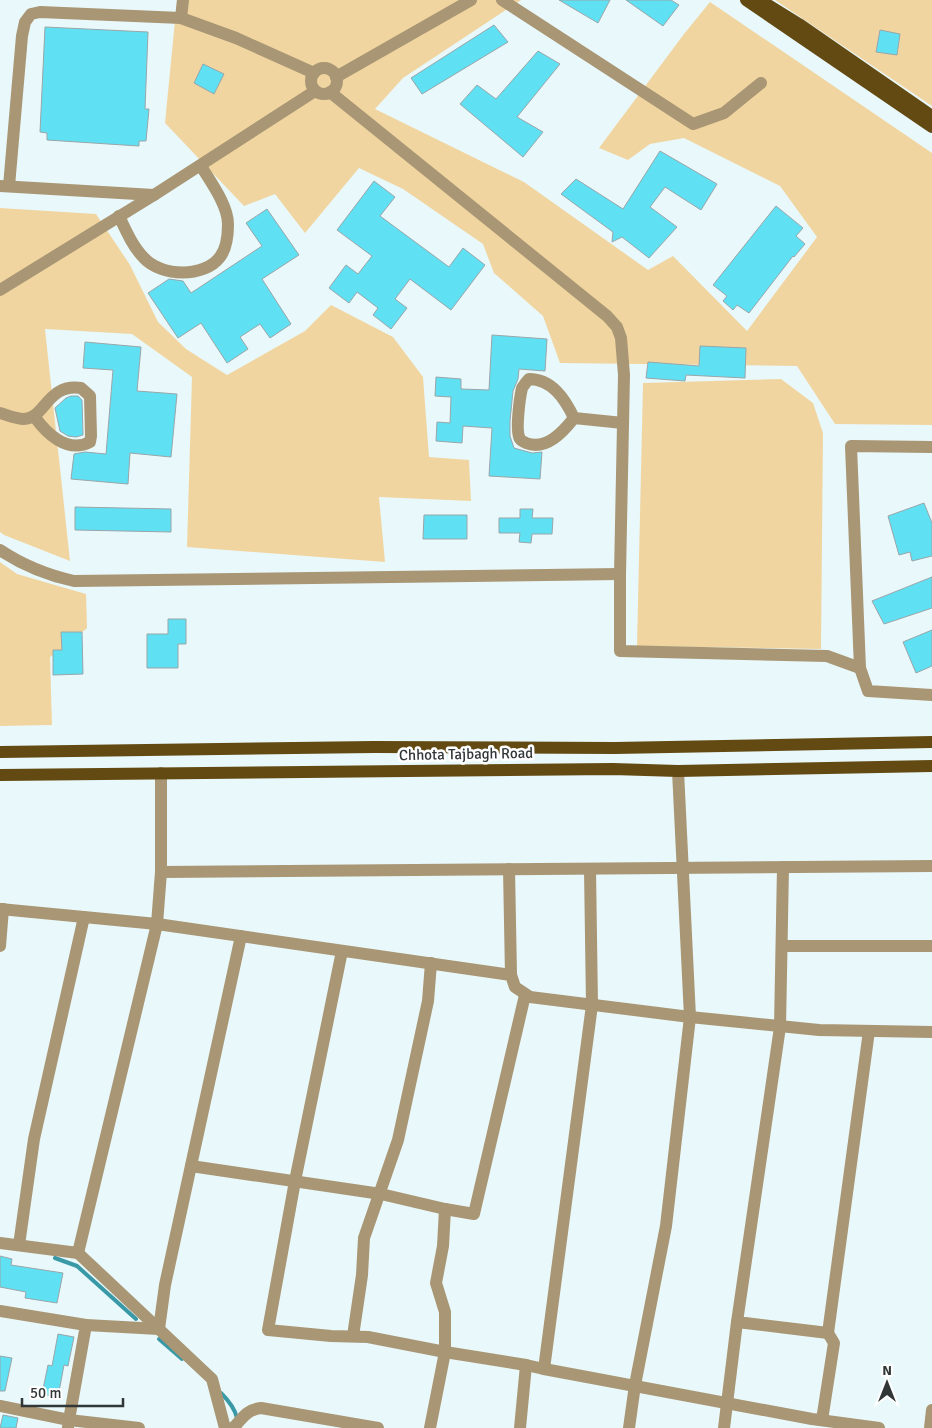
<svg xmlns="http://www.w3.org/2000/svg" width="932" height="1428" viewBox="0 0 932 1428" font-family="Signika,sans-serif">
<rect width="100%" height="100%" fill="#e9f8fa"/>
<!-- green -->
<g fill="#f1d5a1">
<path d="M177,0H521L403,78L375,109L524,182L648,270L673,256L747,331L817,237L780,186L684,138L650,144L628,160L599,148L684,34L710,2L932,153V425L835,424L797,366L560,363L543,316L494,273L483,244L403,189L359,168L305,233L275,194L244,206L165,123Z"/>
<path d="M775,0H932V106Z"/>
<path d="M0,208L96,214L130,265L158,322L186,349L227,375L305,331L331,305L393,337L423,377L429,457L469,460L471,501L379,497L385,562L187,547L192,377L132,334L45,329L70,561L4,535L0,532Z"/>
<path d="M781,379L813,403L823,433L821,649L637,646L643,383Z"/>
<path d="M0,562L17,574L86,594L87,628L62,650L50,657L52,725L0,726Z"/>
</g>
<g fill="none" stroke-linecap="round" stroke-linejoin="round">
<!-- stream -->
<g stroke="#3a99a7" stroke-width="4">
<path d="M55,1258L77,1266L136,1319"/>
<path d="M159,1339L182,1359"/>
<path d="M221,1393C227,1399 235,1409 237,1418"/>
</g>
</g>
<!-- building -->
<g fill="#60e0f3" stroke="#99a6a9">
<path d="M559,0H610L598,23Z"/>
<path d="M626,0H671L679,5L663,26Z"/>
<path d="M494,25L508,42L422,94L411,78Z"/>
<path d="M45,27L148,32L145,109H149L146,141H139V146L47,140V133L40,132Z"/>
<path d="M880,30L900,34L897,55L876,52Z"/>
<path d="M538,51L560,64L517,117L543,132L523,157L460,104L477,85L496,99Z"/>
<path d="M203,64L224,74L214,94L194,83Z"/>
<path d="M660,151L717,184L701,210L665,187L650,207L677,227L649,258L622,237L612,242L613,232L561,194L576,179L623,209Z"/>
<path d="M374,181L395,197L380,216L449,267L463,248L485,265L451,310L410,279L395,299L407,308L391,329L373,315L378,308L357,292L349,303L329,288L346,265L358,274L372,256L337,230Z"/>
<path d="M776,206L803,228L796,236L805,244L794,257L793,256L749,313L737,305L733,310L723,301L727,296L713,285Z"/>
<path d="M267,209L299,255L262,279L291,324L270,338L260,324L240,337L248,349L227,363L201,323L178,338L148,293L169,279L183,281L191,293L262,246L246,223Z"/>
<path d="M492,335L547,339L545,371L519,369L518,379L513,391L510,421V436L514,448L532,453L542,452L540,479L489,476L492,428L463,426L462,443L436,441L437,422L450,423L451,397L435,396L436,377L461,379V389L489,390Z"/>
<path d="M85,342L141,347L137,391L177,394L171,457L130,453L128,484L71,479L74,454L85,452L106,454L113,370L83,368Z"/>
<path d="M700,346L746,348L745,378L686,375L685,381L646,378L648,362L699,366Z"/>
<path d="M71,396H78L82,400L83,435L76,437L68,436L60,431L55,408L66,398Z"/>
<path d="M924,503L932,523V556L912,561L910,552L899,555L888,516Z"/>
<path d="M75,507L171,509V532L75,530Z"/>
<path d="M520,509H533L532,518H553L552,534H532L531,543L519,542L520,533H499V518H520Z"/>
<path d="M424,515H467V539H423Z"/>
<path d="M932,577V608L884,624L872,601Z"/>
<path d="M168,619H186V644H178V668H147V634H168Z"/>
<path d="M932,630V666L916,673L903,642Z"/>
<path d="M61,632H82L83,674L53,675V650H62Z"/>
<path d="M0,1256L12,1259L11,1265L63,1273L57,1303L25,1298L26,1292L0,1287Z"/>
<path d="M58,1334L74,1337L68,1366L64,1365L58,1397L42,1394L48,1365L52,1366Z"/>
<path d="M0,1356L12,1358L5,1391H0Z"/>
<path d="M3,1415L18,1418L16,1428H0Z"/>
</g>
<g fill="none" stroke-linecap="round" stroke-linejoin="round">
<!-- minor -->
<g stroke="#a89674" stroke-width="12">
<path d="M502,0L693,124L724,113L761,83"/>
<path d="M181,18L183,0"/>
<circle cx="324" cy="81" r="13"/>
<path d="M336,77L471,0"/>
<path d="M330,92L607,316L617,327L621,338L624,375L620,574V651L827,656L860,668"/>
<path d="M0,186L154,195L315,91"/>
<path d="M9,186L22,36L25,22L31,14L40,12L181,18L236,38L314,73"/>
<path d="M119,216C126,231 133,247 144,258C162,277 204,278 220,257C227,248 228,234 228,224C228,205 210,181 201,166"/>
<path d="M0,290L154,195"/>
<path d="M0,413C7,415 16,419 24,419C45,419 47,383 81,388L90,396L91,436L90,442C67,454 46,433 34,416"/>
<path d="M574,418C563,432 546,451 526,443C523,441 522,442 520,439C515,431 520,397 522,388C524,385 526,382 529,379C552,379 565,399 574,418L623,423"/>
<path d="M932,447L851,446L860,668L868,691L932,695"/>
<path d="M0,550C24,566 47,575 74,581L620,574"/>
<path d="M161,773V872L932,866"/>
<path d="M783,867L780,1027L737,1322L828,1333L869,1031"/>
<path d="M509,869L511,975"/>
<path d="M0,909L157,924L161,872"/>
<path d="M0,946L3,909"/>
<path d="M782,946H932"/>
<path d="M342,951L295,1181L268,1330L331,1336L368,1337L445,1352V1312L436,1283L443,1246L445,1209"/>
<path d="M191,1166L381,1194L445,1209L474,1214L525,995"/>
<path d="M0,1243L78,1253L157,924L511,975L515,987L530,997L690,1017L819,1030L932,1032"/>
<path d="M19,1245L34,1139L84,917"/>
<path d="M78,1253L212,1379L225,1428"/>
<path d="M0,1311L86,1325L69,1420L139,1428"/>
<path d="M86,1325L159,1329L165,1285L241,936"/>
<path d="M353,1336L362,1275L364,1238L398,1140L428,1001L431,963"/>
<path d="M544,1369L812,1419L879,1428"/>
<path d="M0,1406L69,1420L68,1427"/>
<path d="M822,1420L834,1343L828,1333"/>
<path d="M233,1428C243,1418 246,1410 261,1408L378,1428"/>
<path d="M430,1428L445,1352L526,1365"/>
<path d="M520,1428L526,1365L544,1369L592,1005L590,869"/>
<path d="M629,1428L635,1385L666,1226L690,1017L678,771"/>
<path d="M724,1428L737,1322"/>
<path d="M930,1428L932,1410"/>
</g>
<!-- major -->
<g stroke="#634a12" stroke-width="12">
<path d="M746,0L932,127"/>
<path d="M760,0L799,24L932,116"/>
<path d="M0,752L374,747L615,748L932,742"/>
<path d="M0,775L613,769L678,771L932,766"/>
</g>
</g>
<g text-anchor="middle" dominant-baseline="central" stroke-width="5" stroke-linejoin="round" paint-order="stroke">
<!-- street labels -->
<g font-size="15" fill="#313637" stroke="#fff">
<text transform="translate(466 754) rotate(-1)">Chhota Tajbagh Road</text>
</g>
</g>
<!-- north arrow -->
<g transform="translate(887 1383)" stroke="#ffffff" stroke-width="4" paint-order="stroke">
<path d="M0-4L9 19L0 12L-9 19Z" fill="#313637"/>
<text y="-8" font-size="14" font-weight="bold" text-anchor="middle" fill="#313637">N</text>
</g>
<!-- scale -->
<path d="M22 1398v8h101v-8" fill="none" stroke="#313637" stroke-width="2.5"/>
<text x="30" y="1398" font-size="15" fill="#313637" stroke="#ffffff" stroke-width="4" paint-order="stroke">50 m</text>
</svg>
